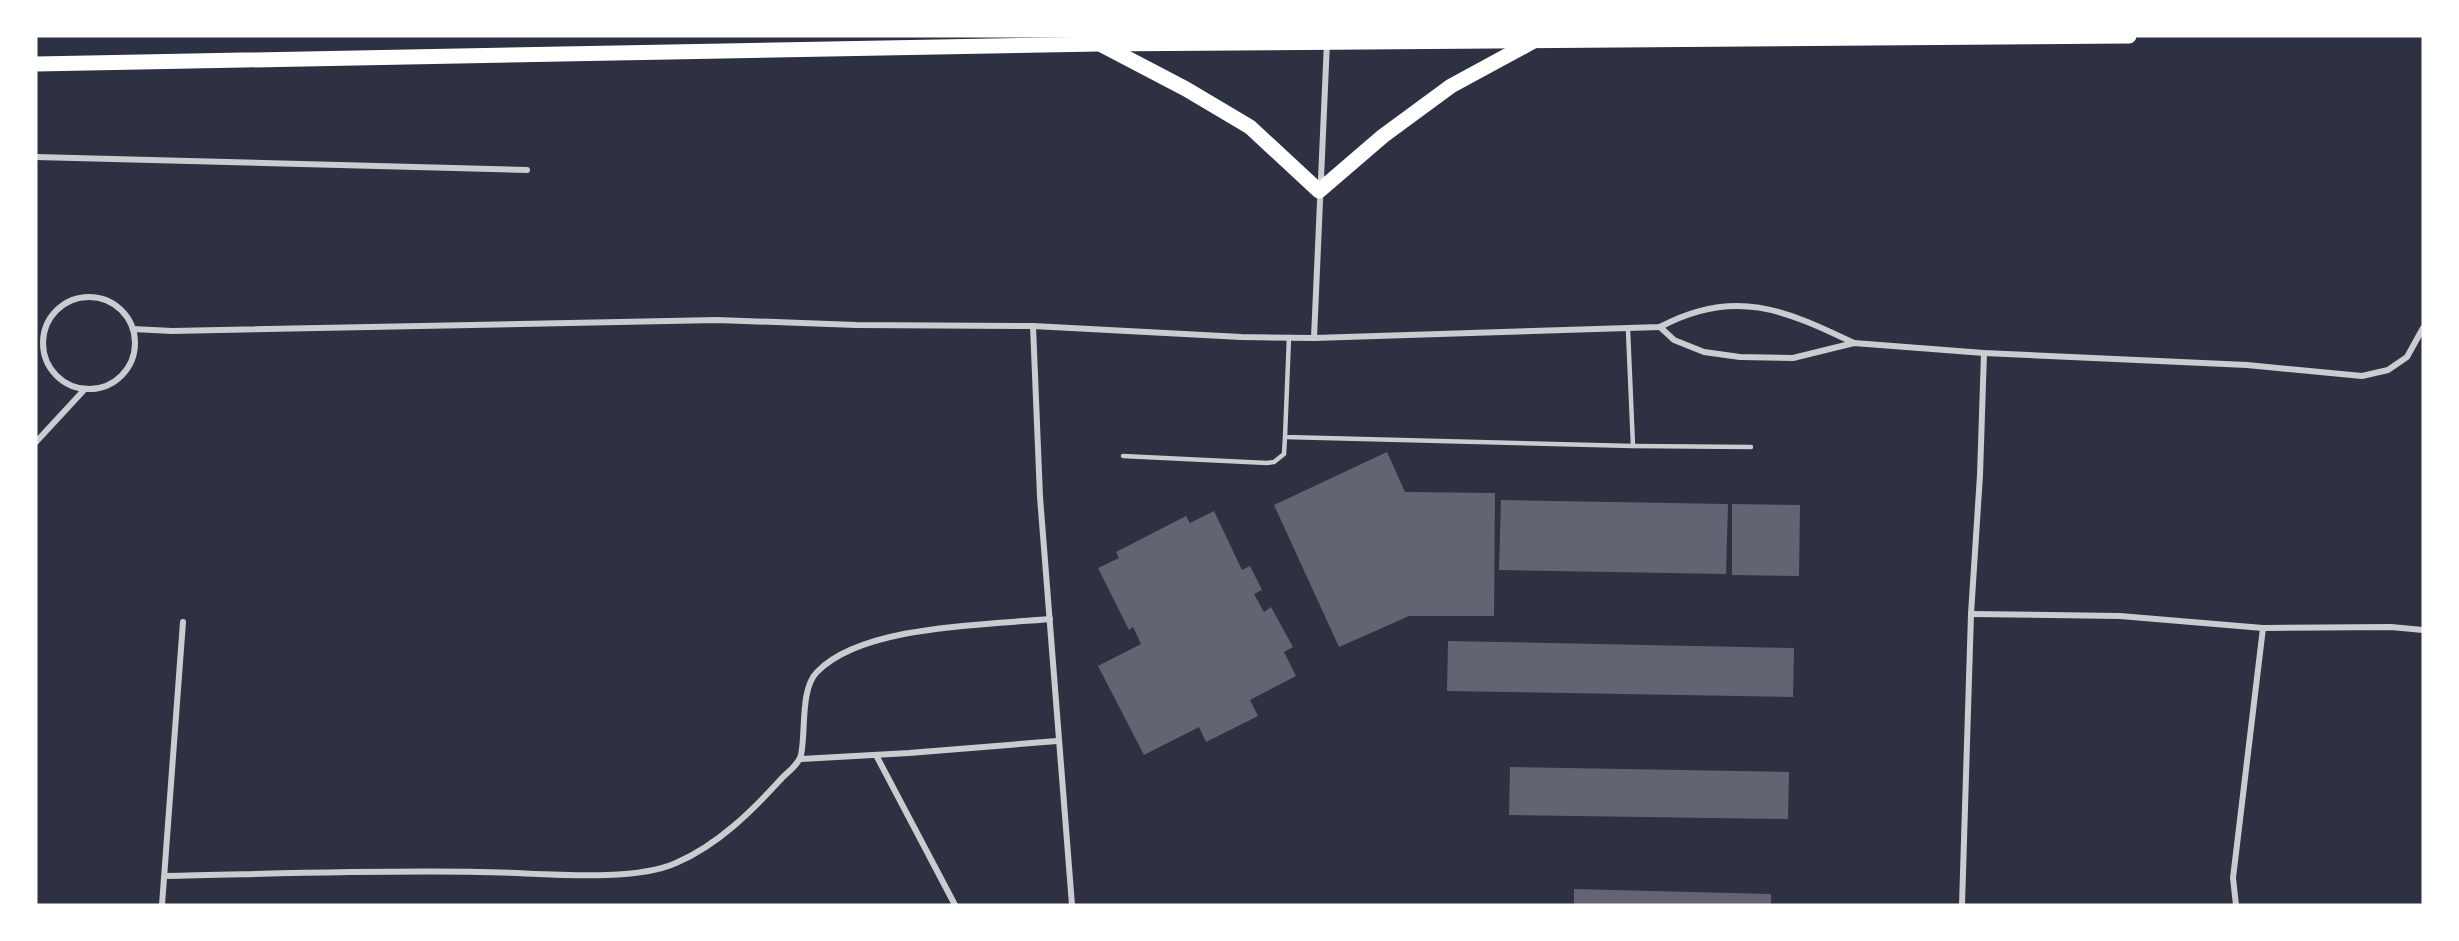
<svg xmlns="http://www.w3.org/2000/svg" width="2459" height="941" viewBox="0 0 2459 941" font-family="Jost,sans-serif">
<rect width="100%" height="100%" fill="#2d3142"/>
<!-- building -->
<g fill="#626471">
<path d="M1387,452L1405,492L1495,493L1494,616H1409L1339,647L1274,505Z"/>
<path d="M1501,500L1728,504L1726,574L1499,570Z"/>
<path d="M1732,504L1800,505L1799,576L1732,575Z"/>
<path d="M1214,511L1242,570L1250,566L1262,590L1254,594L1264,612L1271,607L1293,647L1284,652L1296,676L1250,700L1258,716L1206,742L1199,727L1144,755L1098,666L1141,644L1133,627L1129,630L1098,568L1119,558L1116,552L1186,516L1190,523Z"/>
<path d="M1448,641L1794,648L1793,697L1447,691Z"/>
<path d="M1510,767L1789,772L1788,819L1509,815Z"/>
<path d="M1574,889L1771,894V905H1574Z"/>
</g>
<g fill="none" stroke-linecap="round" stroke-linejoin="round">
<!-- service -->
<g stroke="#caccd0" stroke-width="4.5">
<path d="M1289,337L1285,437L1633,446L1628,330"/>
<path d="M1633,446L1751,447"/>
<path d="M1123,456L1267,463L1274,462L1284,454L1285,437"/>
</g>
<!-- minor -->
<g stroke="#caccd0" stroke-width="6">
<path d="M36,157L527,170"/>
<circle cx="89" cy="343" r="46"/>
<path d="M1033,326L1040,497L1072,905"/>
<path d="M1660,327L1674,340L1704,352L1740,357L1793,358L1854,343L1984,353L2247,365L2362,376L2388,370L2407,357L2423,328"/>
<path d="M133,329L172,331L717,320L856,325L1033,326L1241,337L1314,338L1660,327C1734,287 1785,310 1854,343"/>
<path d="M1314,338L1327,42"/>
<path d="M36,442L85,389"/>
<path d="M1971,614L2120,616L2263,628L2391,627L2423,630"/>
<path d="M876,755L955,905"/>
<path d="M801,759L909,753L1057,741"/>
<path d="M165,876C269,874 375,870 479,872C533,872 629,884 676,863C718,845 752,811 782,778C788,772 799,764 801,755C806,732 800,689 817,672C862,625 986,625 1050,619"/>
<path d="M162,905L183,622"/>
<path d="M1962,905L1971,614L1980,475L1984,353"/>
<path d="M2236,905L2233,878L2263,628"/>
</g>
<!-- primary -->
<g stroke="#fff" stroke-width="15">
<path d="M1102,45L1186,89L1250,127L1319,191L1383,136L1451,86L1532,42"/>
<path d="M36,64L1099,44L2129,36"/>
</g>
</g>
<!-- border -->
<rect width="2459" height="941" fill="none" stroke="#ffffff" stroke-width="75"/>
</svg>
